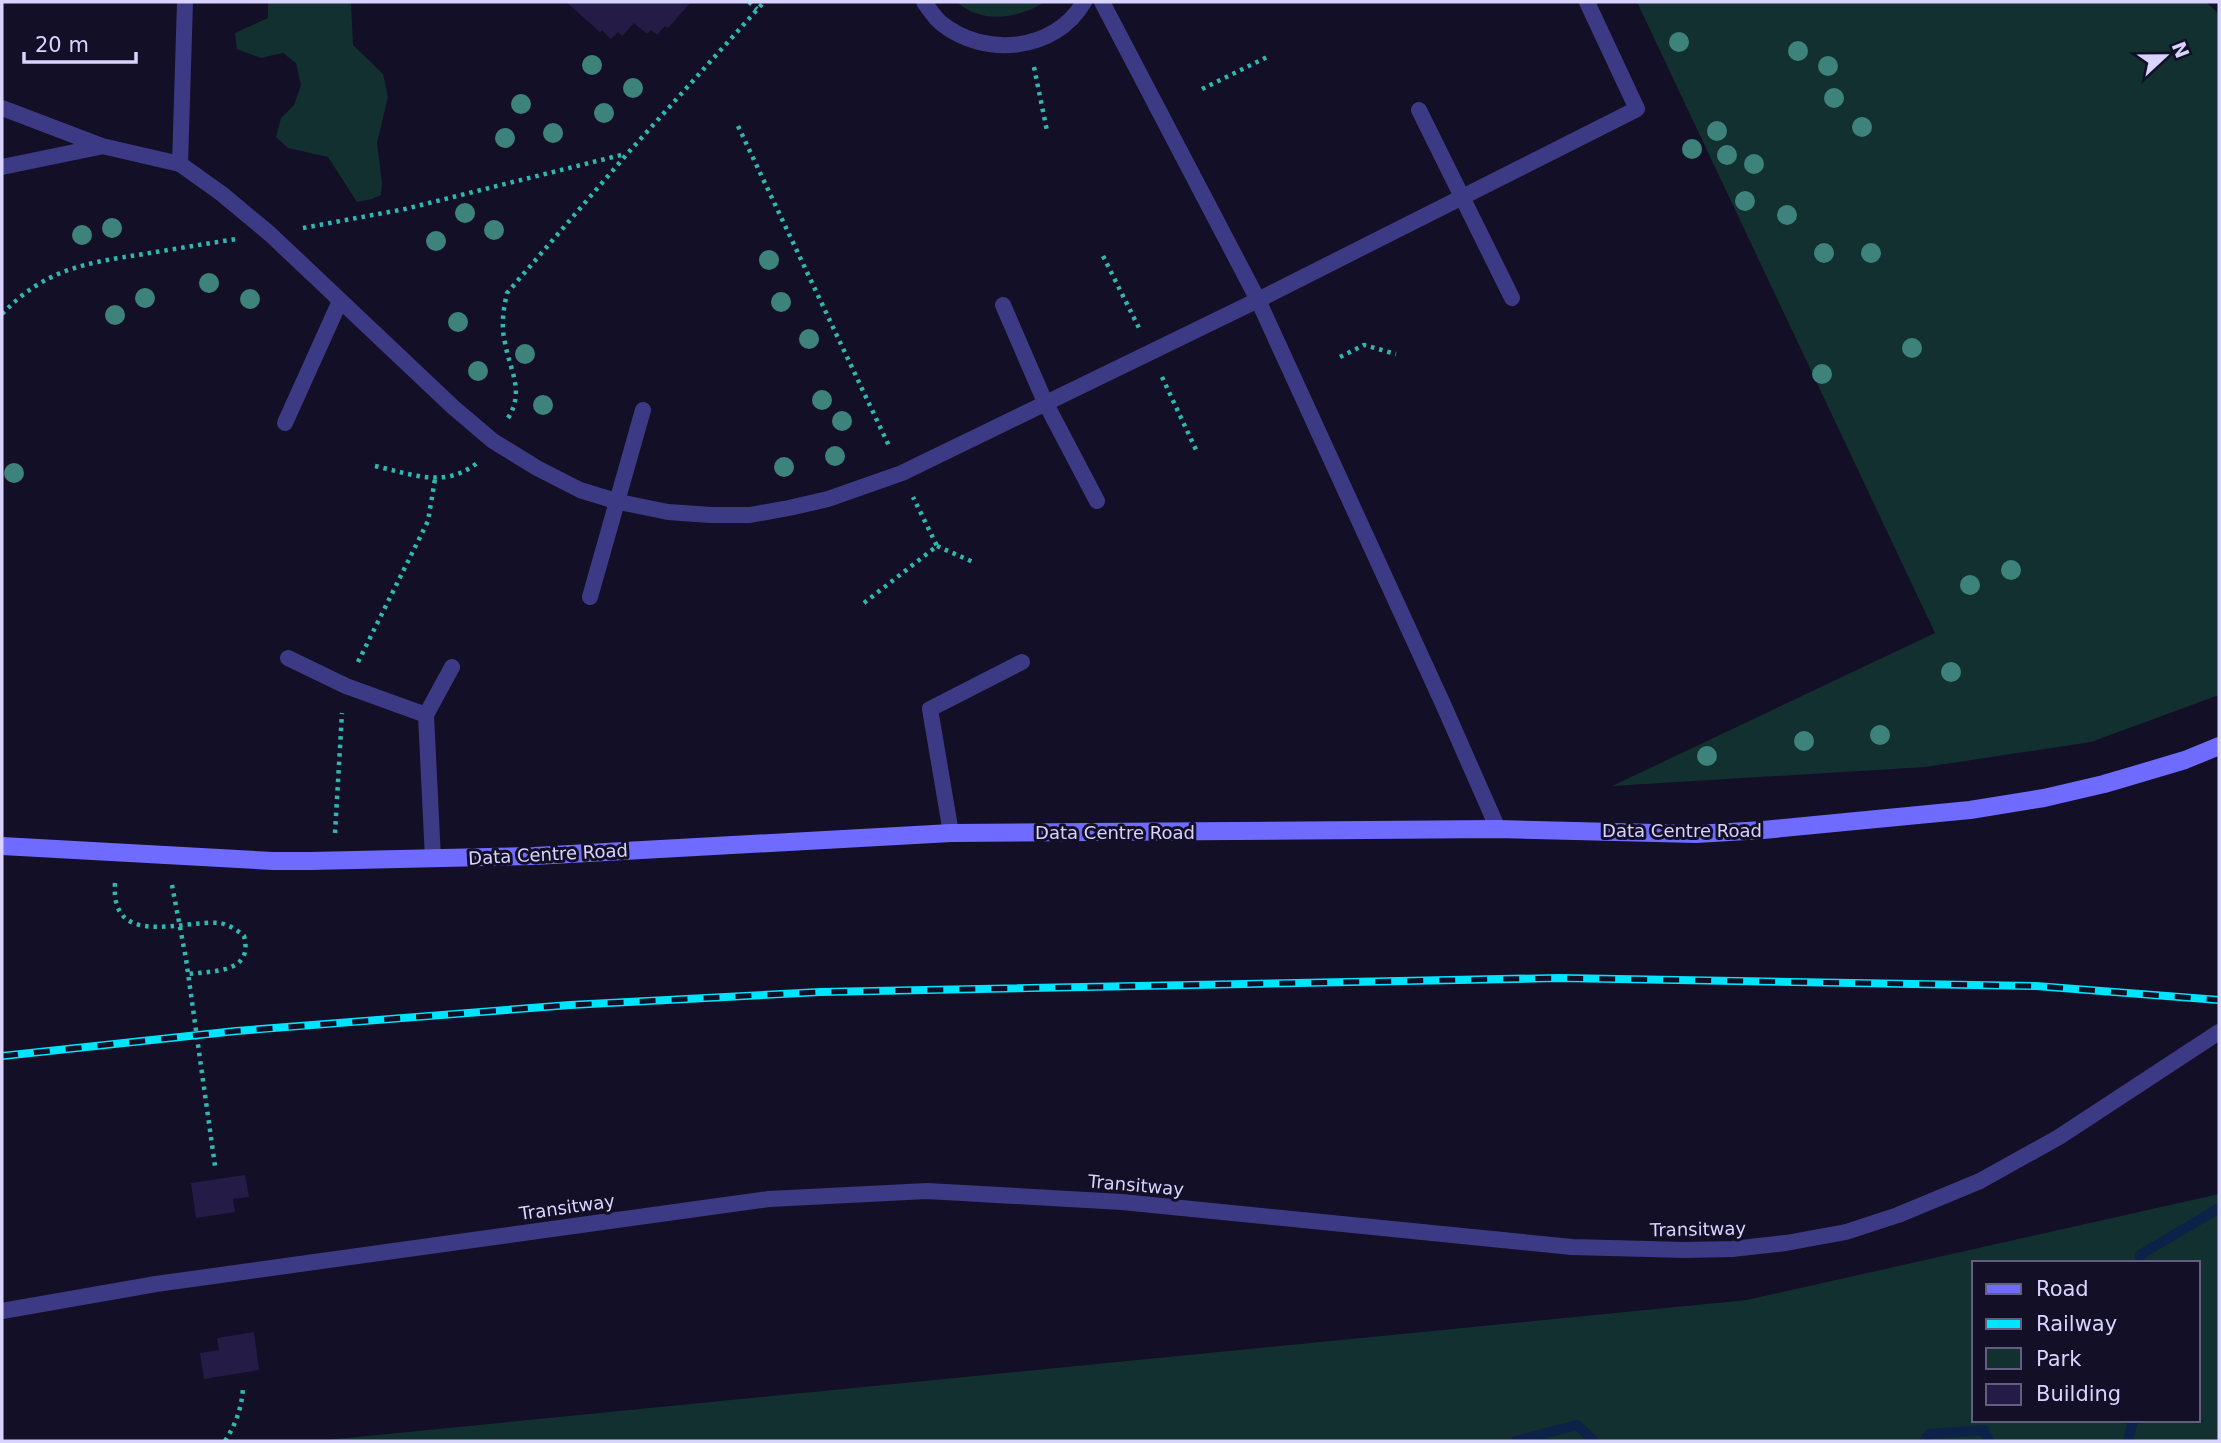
<svg xmlns="http://www.w3.org/2000/svg" width="2221" height="1443" viewBox="0 0 2221 1443" font-family="'DejaVu Sans',sans-serif">
<rect width="100%" height="100%" fill="#130f26"/>
<!-- green -->
<g fill="#12302f" fill-rule="evenodd">
<path d="M268,2H351L353,45L383,74L388,97L377,143L382,183L381,195L372,199L357,202L328,157L288,148L276,137L281,118L294,105L301,85L296,63L283,53L261,58L237,49L235,33L268,18Z"/>
<path d="M957,2H1045C1019,18 982,25 957,2Z"/>
<path d="M1637,2H2206L2219,14V695L2091,742L1925,767L1612,786L1935,633Z"/>
<path d="M2219,1194V1441H316L1747,1300ZM1974,1263H2198V1420H1974Z"/>
</g>
<g fill="none" stroke-linecap="round" stroke-linejoin="round">
<!-- stream -->
<g stroke="#0c2248" stroke-width="10">
<path d="M2140,1263V1255L2219,1208"/>
<path d="M1516,1441L1577,1425L1594,1441"/>
<path d="M1924,1441L1929,1434L1984,1430L1989,1441"/>
<path d="M2128,1441L2133,1420"/>
</g>
</g>
<!-- building -->
<g fill="#241b47">
<path d="M566,2H691L668,28L665,26L657,35L651,30L647,34L634,23L622,36L618,32L611,39L602,30L600,32Z"/>
<path d="M245,1175L249,1197L233,1199L235,1212L196,1218L191,1183Z"/>
<path d="M254,1332L259,1370L204,1379L200,1353L219,1350L217,1338Z"/>
</g>
<g fill="none" stroke-linecap="round" stroke-linejoin="round">
<!-- path -->
<g stroke="#2fb8b0" stroke-width="4.5" stroke-dasharray="3.5 5" stroke-linecap="butt">
<path d="M749,2L757,9"/>
<path d="M1034,67L1047,131"/>
<path d="M1202,89L1267,57"/>
<path d="M738,126L890,448"/>
<path d="M303,228L405,209L625,154"/>
<path d="M1103,256L1139,328"/>
<path d="M2,314C45,269 85,263 144,254C174,249 205,244 236,239"/>
<path d="M1340,357L1364,345L1396,354"/>
<path d="M1162,377L1197,452"/>
<path d="M508,418C525,391 510,371 505,343C501,326 503,311 507,293L627,154L764,2"/>
<path d="M375,466C412,474 444,489 477,463"/>
<path d="M937,546L973,562"/>
<path d="M864,603L937,546L913,497"/>
<path d="M358,662L428,521L435,479"/>
<path d="M335,833L342,713"/>
<path d="M115,883C110,949 181,920 219,923C228,924 237,930 244,936C254,973 213,971 188,974"/>
<path d="M172,885L186,959L215,1166"/>
<path d="M225,1441C236,1424 242,1407 243,1387"/>
</g>
<!-- lane -->
<g stroke="#3d3a85" stroke-width="16">
<path d="M924,2C929,9 934,17 941,23C984,58 1055,52 1084,2"/>
<path d="M1102,2L1258,300L1443,704L1498,829"/>
<path d="M2,108L102,146L180,164L222,194L270,234L453,407L493,441L537,468L580,490L619,502L668,512L711,515H750L789,508L828,499L902,473L1258,300L1637,109L1587,2"/>
<path d="M1419,110L1512,298"/>
<path d="M180,164L185,2"/>
<path d="M2,167L99,147"/>
<path d="M1003,305L1045,402L1097,501"/>
<path d="M285,423L340,301"/>
<path d="M590,597L643,410"/>
<path d="M288,658L346,686L426,715"/>
<path d="M951,833L930,709L1022,662"/>
<path d="M433,859L426,715L452,667"/>
<path d="M2,1311L156,1284L769,1199L927,1191L1122,1202L1572,1247L1685,1250L1732,1249L1786,1243L1846,1232L1898,1215L1980,1181L2059,1137L2219,1032"/>
</g>
<!-- secondary -->
<path stroke="#6f6bff" stroke-width="18" d="M2,846L273,861H310L534,856L951,833L1498,829L1696,834L1763,830L1970,810L2044,798L2104,784L2185,760L2219,746"/>
<defs>
<path id="rail" d="M2,1056L236,1031L570,1005L820,992L1559,978L2036,986L2219,1000"/>
</defs>
<!-- rail casing -->
<use href="#rail" stroke="#00e5ff" stroke-width="8"/>
<!-- rail -->
<use href="#rail" stroke="#130f26" stroke-width="5" stroke-dasharray="16" stroke-linecap="butt"/>
</g>
<!-- trees -->
<g fill="#3d827b">
<circle cx="1679" cy="42" r="10"/>
<circle cx="1798" cy="51" r="10"/>
<circle cx="592" cy="65" r="10"/>
<circle cx="1828" cy="66" r="10"/>
<circle cx="633" cy="88" r="10"/>
<circle cx="1834" cy="98" r="10"/>
<circle cx="521" cy="104" r="10"/>
<circle cx="604" cy="113" r="10"/>
<circle cx="1862" cy="127" r="10"/>
<circle cx="1717" cy="131" r="10"/>
<circle cx="553" cy="133" r="10"/>
<circle cx="505" cy="138" r="10"/>
<circle cx="1692" cy="149" r="10"/>
<circle cx="1727" cy="155" r="10"/>
<circle cx="1754" cy="164" r="10"/>
<circle cx="1745" cy="201" r="10"/>
<circle cx="465" cy="213" r="10"/>
<circle cx="1787" cy="215" r="10"/>
<circle cx="112" cy="228" r="10"/>
<circle cx="494" cy="230" r="10"/>
<circle cx="82" cy="235" r="10"/>
<circle cx="436" cy="241" r="10"/>
<circle cx="1824" cy="253" r="10"/>
<circle cx="1871" cy="253" r="10"/>
<circle cx="769" cy="260" r="10"/>
<circle cx="209" cy="283" r="10"/>
<circle cx="145" cy="298" r="10"/>
<circle cx="250" cy="299" r="10"/>
<circle cx="781" cy="302" r="10"/>
<circle cx="115" cy="315" r="10"/>
<circle cx="458" cy="322" r="10"/>
<circle cx="809" cy="339" r="10"/>
<circle cx="1912" cy="348" r="10"/>
<circle cx="525" cy="354" r="10"/>
<circle cx="478" cy="371" r="10"/>
<circle cx="1822" cy="374" r="10"/>
<circle cx="822" cy="400" r="10"/>
<circle cx="543" cy="405" r="10"/>
<circle cx="842" cy="421" r="10"/>
<circle cx="835" cy="456" r="10"/>
<circle cx="784" cy="467" r="10"/>
<circle cx="14" cy="473" r="10"/>
<circle cx="2011" cy="570" r="10"/>
<circle cx="1970" cy="585" r="10"/>
<circle cx="1951" cy="672" r="10"/>
<circle cx="1880" cy="735" r="10"/>
<circle cx="1804" cy="741" r="10"/>
<circle cx="1707" cy="756" r="10"/>
</g>
<g text-anchor="middle" dominant-baseline="central" stroke-width="6" stroke-linejoin="round" paint-order="stroke">
<!-- street labels -->
<g font-size="18" fill="#d9d4ff" stroke="#130f26">
<text x="1682" y="830">Data Centre Road</text>
<text x="1115" y="832">Data Centre Road</text>
<text transform="translate(548 854) rotate(-3)">Data Centre Road</text>
<text transform="translate(1136 1185) rotate(5)">Transitway</text>
<text transform="translate(567 1207) rotate(-8)">Transitway</text>
<text transform="translate(1698 1229) rotate(-1)">Transitway</text>
</g>
</g>
<!-- border -->
<rect width="2221" height="1443" fill="none" stroke="#d9d4ff" stroke-width="7"/>
<!-- legend -->
<rect x="1972" y="1261" width="228" height="161" fill="#130f26" stroke="#625e7d" stroke-width="2"/>
<rect x="1986" y="1284" width="35" height="10" fill="#6f6bff" stroke="#625e7d" stroke-width="2"/>
<text x="2036" y="1296" font-size="21" fill="#d9d4ff">Road</text>
<rect x="1986" y="1319" width="35" height="10" fill="#00e5ff" stroke="#625e7d" stroke-width="2"/>
<text x="2036" y="1331" font-size="21" fill="#d9d4ff">Railway</text>
<rect x="1986" y="1348" width="35" height="21" fill="#12302f" stroke="#625e7d" stroke-width="2"/>
<text x="2036" y="1366" font-size="21" fill="#d9d4ff">Park</text>
<rect x="1986" y="1384" width="35" height="21" fill="#241b47" stroke="#625e7d" stroke-width="2"/>
<text x="2036" y="1401" font-size="21" fill="#d9d4ff">Building</text>
<!-- north arrow -->
<g transform="translate(2165 56) rotate(68)" stroke="#130f26" stroke-width="5" paint-order="stroke">
<path d="M0-5L12 26L0 18L-12 26Z" fill="#d9d4ff"/>
<text y="-10" font-size="19" font-weight="bold" text-anchor="middle" fill="#d9d4ff">N</text>
</g>
<!-- scale -->
<path d="M24 52v10h112v-10" fill="none" stroke="#d9d4ff" stroke-width="3.5"/>
<text x="35" y="52" font-size="21" fill="#d9d4ff" stroke="#130f26" stroke-width="5" paint-order="stroke">20 m</text>
</svg>
